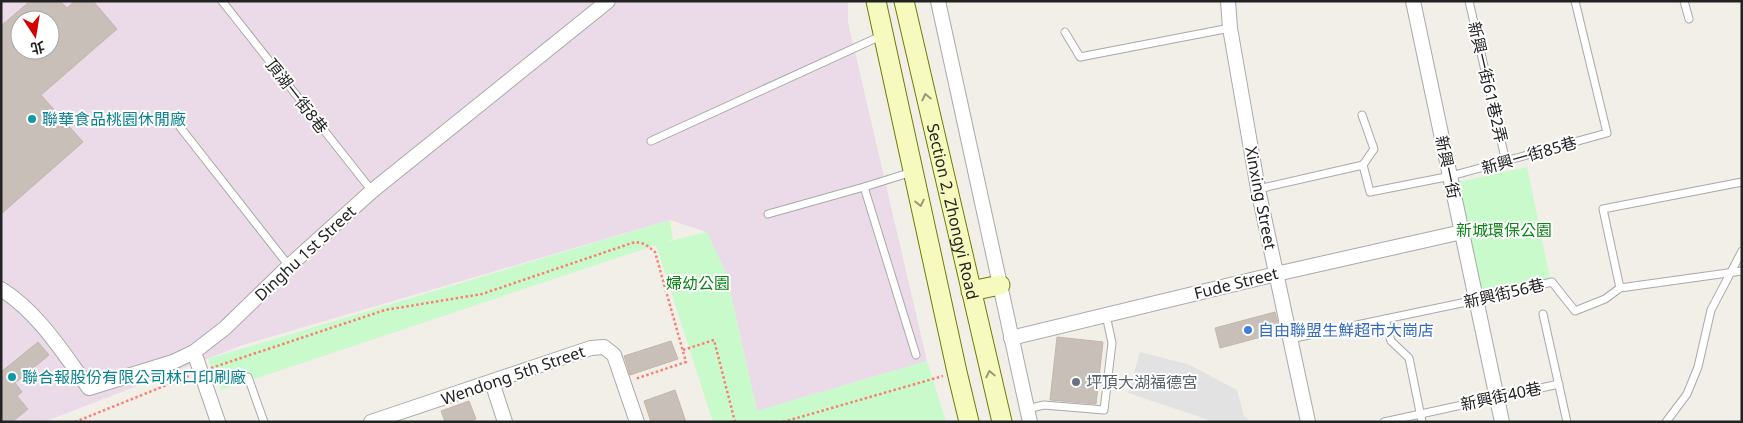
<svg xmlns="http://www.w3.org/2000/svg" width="1743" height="423" viewBox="0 0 1743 423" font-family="'Noto Sans','Noto Sans TC',sans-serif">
<rect width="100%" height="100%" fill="#f2efe9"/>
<!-- industrial -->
<path fill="#ebdbe8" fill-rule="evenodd" d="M1,1H848V22L927,361L757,411L726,273L706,232L670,220L243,345L44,422H1ZM20,20H50V50H20Z"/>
<!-- park -->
<g fill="#c8facc">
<path d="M1527,167L1550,278L1481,293L1458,182Z"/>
<path d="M670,220L673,239L666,242L707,232L726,273L757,411L927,361L946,422H713L656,245L221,390L208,359Z"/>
</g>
<!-- parking -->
<path fill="#e2e2e2" d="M1140,352L1190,365L1237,390L1244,416L1251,422H1209L1206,419L1128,393Z"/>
<!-- building -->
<g fill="#c7bfb8" stroke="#c4b6ab" fill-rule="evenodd">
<path d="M30,1H60L67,8L75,1H93L117,29L41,95L83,142L1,214V26ZM20,20H50V50H20Z"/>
<path d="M1275,312L1280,332L1220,348L1215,328Z"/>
<path d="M1057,337L1103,342L1096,404L1050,400Z"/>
<path d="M671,341L678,359L630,375L624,356Z"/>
<path d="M38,342L49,355L15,383L22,392L17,396L28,409L12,422H1V372Z"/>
<path d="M675,390L686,422H651L644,401Z"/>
<path d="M469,401L476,419L468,422H445L441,411Z"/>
</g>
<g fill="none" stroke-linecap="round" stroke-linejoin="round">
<defs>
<g id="lane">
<path d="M222,1L372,191"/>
<path d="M1469,1L1506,162"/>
<path d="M1684,1L1689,19"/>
<path d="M1065,32L1080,57L1230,28"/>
<path d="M1362,115L1374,149L1363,165"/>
<path d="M180,127L289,266"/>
<path d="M651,141L883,35"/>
<path d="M864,187L916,355"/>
<path d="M1258,189L1363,165L1370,192L1451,176L1607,133L1575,1"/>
<path d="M768,214L864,187L912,172"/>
<path d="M1620,288L1603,209L1742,182"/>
<path d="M1543,314L1567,422"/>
<path d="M1385,319L1391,341L1409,358L1422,422"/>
<path d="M1290,339L1476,300L1552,282L1575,311L1605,299L1620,288L1742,271"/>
<path d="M248,377L264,422"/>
<path d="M1027,409L1044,405L1104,410L1112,343L1106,315"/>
<path d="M1384,422L1559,384"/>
<path d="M1666,422L1687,394L1698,367L1711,310L1742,251"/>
</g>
<g id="street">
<path d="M938,1L1030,422"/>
<path d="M1228,1L1230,28L1258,189L1308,422"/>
<path d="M1413,1L1502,422"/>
<path d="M1,289C39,313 63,353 89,388L173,362L194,352L225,328L289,266L372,191L608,1"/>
<path d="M1011,338L1276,274L1462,232"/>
<path d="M194,352L218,422"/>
<path d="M492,382L505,422"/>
<path d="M371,422L591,348L604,347L614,355L637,422"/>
</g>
<g id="secondary">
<path d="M876,1L957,372L969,422"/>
<path id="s1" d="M904,1L1002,422"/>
<path d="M971,291L1000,285"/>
</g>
</defs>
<!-- lane casing -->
<use href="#lane" stroke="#a9a9a9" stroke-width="9"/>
<!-- street casing -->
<use href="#street" stroke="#a9a9a9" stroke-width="16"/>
<!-- secondary casing -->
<use href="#secondary" stroke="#707d05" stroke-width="21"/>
<!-- path -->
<g stroke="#fa8072" stroke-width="2.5" stroke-dasharray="2.5 2.5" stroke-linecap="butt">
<path d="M683,350L714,340L735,422"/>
<path d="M211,368L385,310L482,294L635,242L645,244L655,252L686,362L635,379"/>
<path d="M75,422L189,376"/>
<path d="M783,422L943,376"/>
</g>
<!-- lane -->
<use href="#lane" stroke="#fff" stroke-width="7"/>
<!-- street -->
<use href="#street" stroke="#fff" stroke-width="14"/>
<!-- secondary -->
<use href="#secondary" stroke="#f7fabf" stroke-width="19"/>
</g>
<!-- one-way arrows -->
<defs><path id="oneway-chevron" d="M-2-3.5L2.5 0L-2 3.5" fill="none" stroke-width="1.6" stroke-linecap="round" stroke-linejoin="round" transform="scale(1.25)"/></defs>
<g stroke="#979978">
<use href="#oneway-chevron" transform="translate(926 97) rotate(-103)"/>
<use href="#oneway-chevron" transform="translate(920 203) rotate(78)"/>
<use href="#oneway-chevron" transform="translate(990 374) rotate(-103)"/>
</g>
<!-- markers -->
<g fill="#0f9aa8" stroke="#fff" stroke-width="2">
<circle cx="32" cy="119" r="5"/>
<circle cx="12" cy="377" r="5"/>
</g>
<circle fill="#3f7fe0" stroke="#fff" stroke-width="2" cx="1248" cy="330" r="5"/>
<circle fill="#6b7280" stroke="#fff" stroke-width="2" cx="1076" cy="382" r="5"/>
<g text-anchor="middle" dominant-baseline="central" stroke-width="4" stroke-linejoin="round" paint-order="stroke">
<!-- street labels -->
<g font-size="16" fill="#222" stroke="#fff">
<text transform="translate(1488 82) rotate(77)">新興一街61巷2弄</text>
<text transform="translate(297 96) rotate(52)">頂湖一街8巷</text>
<text transform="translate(1529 155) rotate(-16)">新興一街85巷</text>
<text transform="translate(1448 167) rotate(78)">新興一街</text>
<text transform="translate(1261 198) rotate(79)">Xinxing Street</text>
<text stroke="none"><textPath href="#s1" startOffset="216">Section 2, Zhongyi Road</textPath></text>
<text transform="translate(305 253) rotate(-43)">Dinghu 1st Street</text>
<text transform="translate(1236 283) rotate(-14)">Fude Street</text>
<text transform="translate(1504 293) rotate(-13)">新興街56巷</text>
<text transform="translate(513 375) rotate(-19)">Wendong 5th Street</text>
<text transform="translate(1501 396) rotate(-12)">新興街40巷</text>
</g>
<!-- culture labels -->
<g font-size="16" fill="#0d838f" stroke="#fff" text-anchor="start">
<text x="42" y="119">聯華食品桃園休閒廠</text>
<text x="22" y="377">聯合報股份有限公司林口印刷廠</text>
</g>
<!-- park labels -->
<g font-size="16" fill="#0c8416" stroke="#fff">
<text x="1504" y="230">新城環保公園</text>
<text x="698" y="283">婦幼公園</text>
</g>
<!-- shop labels -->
<g font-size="16" fill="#366cbe" stroke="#fff" text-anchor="start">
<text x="1258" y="330">自由聯盟生鮮超市大崗店</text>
</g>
<!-- worship labels -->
<g font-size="16" fill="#5b616d" stroke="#fff" text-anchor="start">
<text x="1086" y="382">坪頂大湖福德宮</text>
</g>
</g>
<!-- border -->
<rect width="1743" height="423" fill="none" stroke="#222222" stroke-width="5"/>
<!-- north arrow -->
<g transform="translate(35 35) rotate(168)"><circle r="24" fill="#ffffff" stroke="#a7a7a7"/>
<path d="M0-4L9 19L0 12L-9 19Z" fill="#d40000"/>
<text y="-8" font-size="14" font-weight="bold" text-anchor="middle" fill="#222222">北</text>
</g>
</svg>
